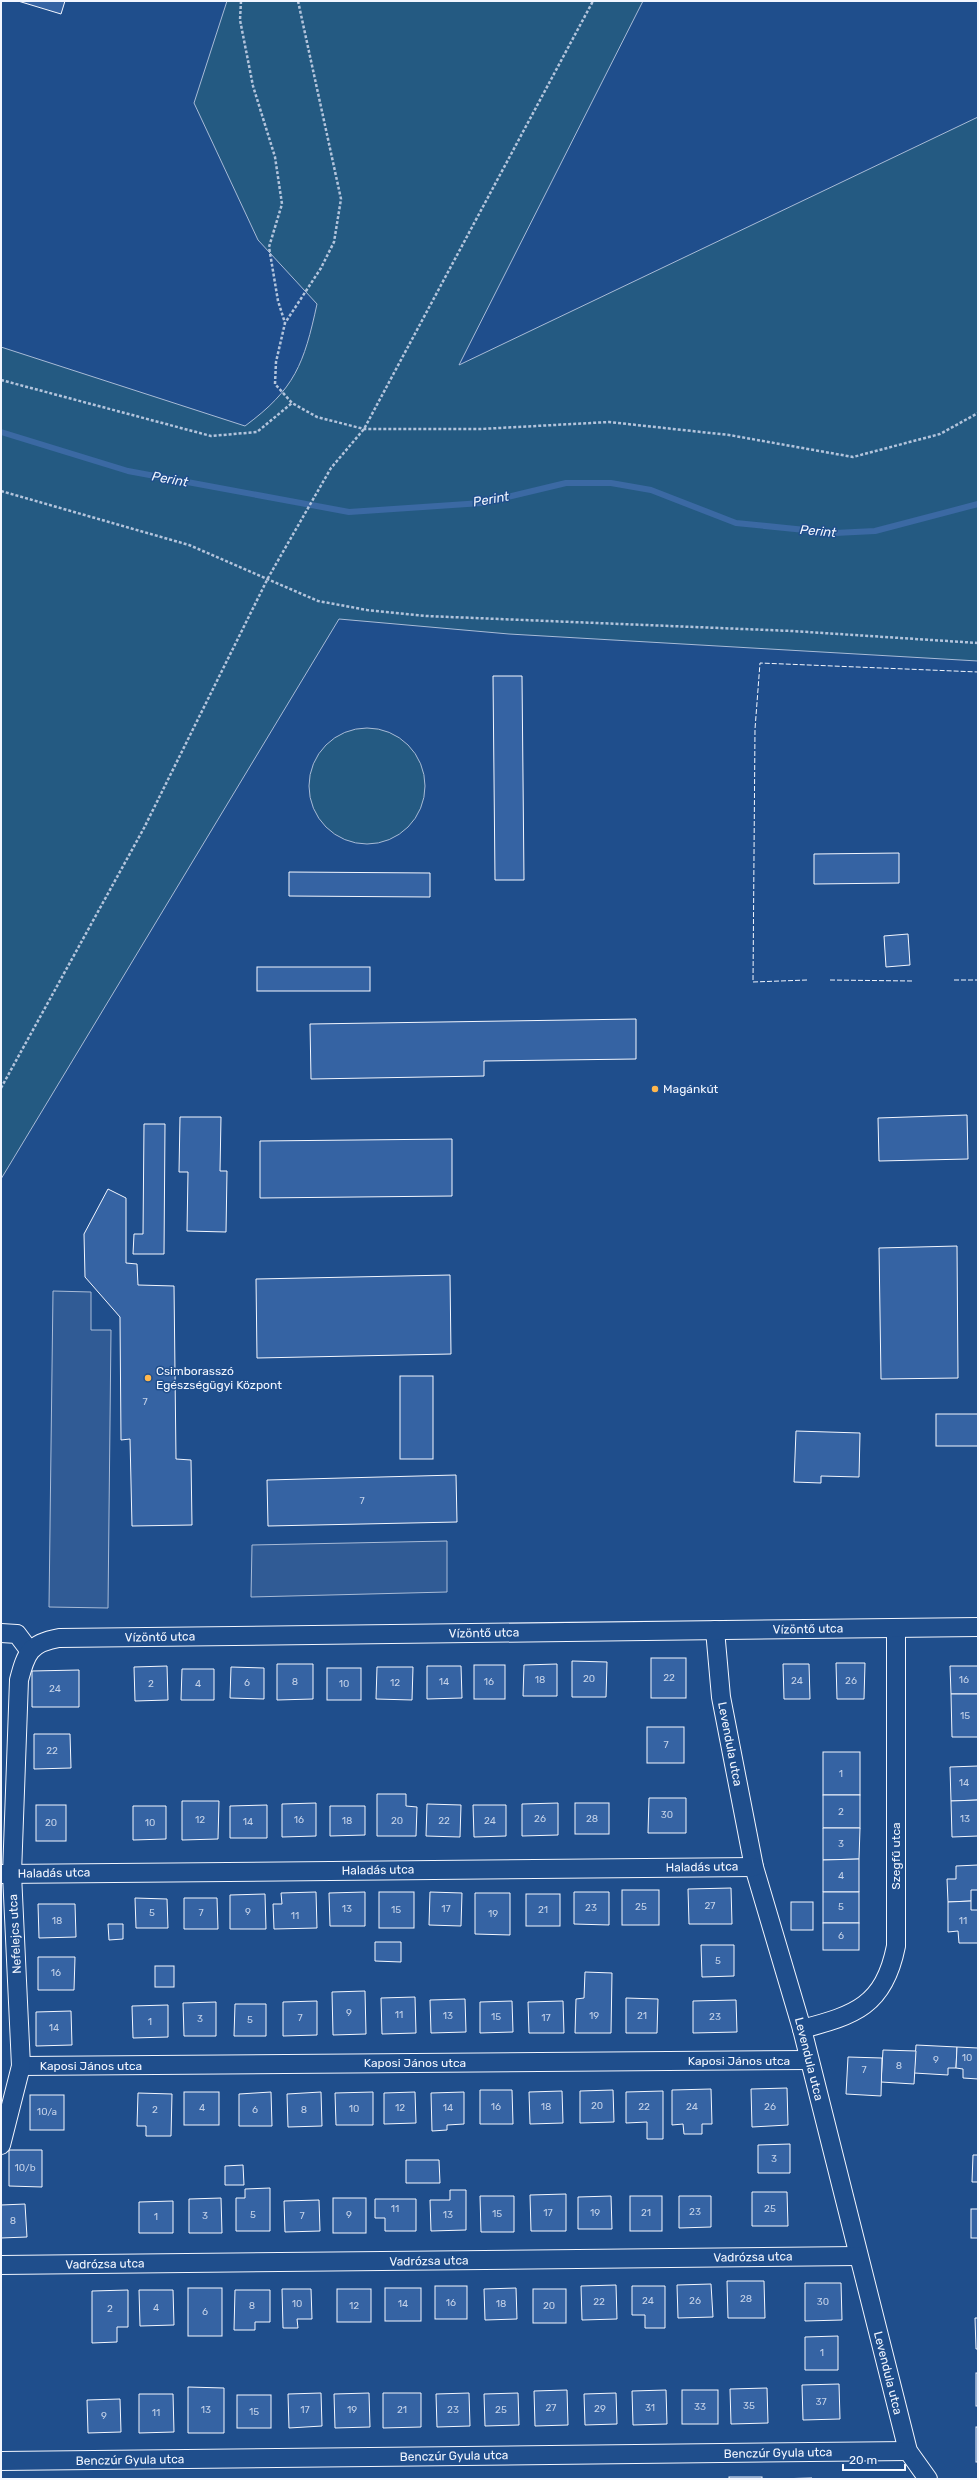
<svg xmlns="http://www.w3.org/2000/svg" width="979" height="2480" viewBox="0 0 979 2480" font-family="Rubik,sans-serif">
<rect width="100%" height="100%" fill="#1f4e8c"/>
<!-- green -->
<g fill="#245a82" stroke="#a8bbd7">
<path d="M227,1H643L459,365L978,117V661L509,634L339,619L1,1179V347L245,426C295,389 304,364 317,304L258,240L194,103Z"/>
<circle cx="367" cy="786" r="58"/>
</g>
<!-- parking -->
<g fill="#305b95" stroke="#a8bbd7">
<path d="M53,1291L91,1292V1330H111L108,1608L49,1607Z"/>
<path d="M447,1541V1592L251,1597L252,1545Z"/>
</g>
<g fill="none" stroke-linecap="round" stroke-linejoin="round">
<!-- stream -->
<path stroke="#3b69a3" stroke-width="6" d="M1,432L128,471L349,512L482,503L566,483H611L651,490L736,523L835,533L875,531L978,504"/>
</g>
<!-- building -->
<g fill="#3563a3" stroke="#f2f6ff">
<path d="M18,1H65L61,14Z"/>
<path d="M493,676H522L524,880H495Z"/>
<path d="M899,853V883L814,884V854Z"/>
<path d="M289,872L430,873V897L289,896Z"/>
<path d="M908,934L910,965L886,967L884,936Z"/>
<rect x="257" y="967" width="113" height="24"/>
<path d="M636,1019V1059L484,1061V1076L311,1079L310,1024Z"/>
<path d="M967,1115L968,1159L879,1161L878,1118Z"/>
<path d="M180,1117H221L220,1171H227L226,1232L187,1231L188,1172H179Z"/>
<path d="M144,1124H165L164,1254H133L134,1234H143Z"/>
<path d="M452,1139V1196L260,1198V1141Z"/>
<path d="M108,1189L126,1198V1263L137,1264L138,1285L174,1286L176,1459L191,1460L192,1525L132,1526L130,1439L121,1440L120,1317L85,1277L84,1234Z"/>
<path d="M957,1246L958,1378L881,1379L879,1248Z"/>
<path d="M450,1275L451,1354L257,1358L256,1279Z"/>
<rect x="400" y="1376" width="33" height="83"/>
<rect x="936" y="1414" width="42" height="32"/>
<path d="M796,1431L860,1433L859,1477L821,1476V1483L794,1482Z"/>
<path d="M456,1475L457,1522L268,1526L267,1480Z"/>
<rect x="651" y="1658" width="35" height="40"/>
<path d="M572,1661L607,1662L606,1697H572Z"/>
<path d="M836,1663H865L864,1699H837Z"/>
<path d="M277,1664H313V1699L277,1700Z"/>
<path d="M557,1664V1696H523L524,1665Z"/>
<path d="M783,1664H809L810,1699H784Z"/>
<rect x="474" y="1665" width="31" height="34"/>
<path d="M167,1666L168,1700L135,1701L134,1667Z"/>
<path d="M427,1666H461L462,1698L427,1699Z"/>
<path d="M950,1666H978V1694H951Z"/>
<path d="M231,1667L264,1668V1699L230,1698Z"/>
<path d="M377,1667H413L412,1700L376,1699Z"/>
<rect x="327" y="1668" width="34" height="32"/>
<path d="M182,1669H214V1700H181Z"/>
<path d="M79,1670V1707H32V1671Z"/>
<path d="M951,1694H978V1737H952Z"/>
<rect x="647" y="1727" width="37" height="36"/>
<path d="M34,1734H70L71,1768L34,1769Z"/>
<rect x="823" y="1752" width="37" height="43"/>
<path d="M978,1766V1800L951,1801L950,1767Z"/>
<path d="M377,1794H406V1806L417,1807L416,1836H377Z"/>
<rect x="823" y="1795" width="37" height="33"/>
<path d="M649,1798H686V1833H648Z"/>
<path d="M978,1800V1836L952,1837L951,1801Z"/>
<path d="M182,1801H219L218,1839L182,1840Z"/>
<path d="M316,1803V1836L282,1837V1804Z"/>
<path d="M558,1803V1835L522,1836V1804Z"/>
<rect x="575" y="1803" width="34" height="31"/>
<path d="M427,1804L461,1805L460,1837L426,1836Z"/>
<rect x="36" y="1805" width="30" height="36"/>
<path d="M267,1805V1838H230V1806Z"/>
<path d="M473,1805H506V1836L474,1837Z"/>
<path d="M133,1806H166V1839L133,1840Z"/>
<path d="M330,1806H365V1835L330,1836Z"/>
<path d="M823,1828H860L859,1859L823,1860Z"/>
<path d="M859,1859V1892H823V1860Z"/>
<path d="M978,1865V1890H971V1901L948,1902L947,1879H956V1866Z"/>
<path d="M731,1888L732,1924H689L688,1889Z"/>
<rect x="622" y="1890" width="37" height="35"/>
<path d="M316,1892L317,1928L274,1929L273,1904H282L281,1893Z"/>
<path d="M365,1892V1926H330L329,1893Z"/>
<rect x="379" y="1892" width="35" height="36"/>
<path d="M430,1892L462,1893L461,1926L429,1925Z"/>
<path d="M574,1892H609V1925L574,1924Z"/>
<rect x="823" y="1892" width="36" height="31"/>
<path d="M475,1893H510V1935L475,1934Z"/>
<path d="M265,1894L266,1929H230V1895Z"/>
<rect x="526" y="1894" width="34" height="32"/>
<path d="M135,1898L167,1899L168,1928H136Z"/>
<path d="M184,1898H217L218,1929H184Z"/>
<path d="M971,1901V1910H978V1943H959L958,1931L948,1932V1902Z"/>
<rect x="791" y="1902" width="22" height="28"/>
<path d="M38,1904H75L76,1937L39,1938Z"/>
<rect x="823" y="1923" width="36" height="27"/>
<path d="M108,1924H123V1939L109,1940Z"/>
<path d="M375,1942H401V1962L375,1961Z"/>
<path d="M701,1945H734V1976L702,1977Z"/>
<path d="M38,1957H75L74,1990H38Z"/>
<rect x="155" y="1966" width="19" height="21"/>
<path d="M585,1972L612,1973L611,2033H575L576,1999L584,1998Z"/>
<path d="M365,1991L366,2034L333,2035L332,1992Z"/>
<path d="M415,1997L416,2033L382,2034L381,1998Z"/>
<path d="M626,1998L658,1999L657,2033H626Z"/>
<path d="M465,1999L466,2032L431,2033L430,2000Z"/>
<path d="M736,2000L737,2032L693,2033V2001Z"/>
<path d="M317,2001V2035L283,2036V2002Z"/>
<path d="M512,2001L513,2032L480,2033V2002Z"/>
<path d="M563,2001L564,2033H529L528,2002Z"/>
<path d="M216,2002V2036H184L183,2003Z"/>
<path d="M235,2004H266V2036H234Z"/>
<path d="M168,2005V2037L133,2038L132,2006Z"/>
<path d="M71,2011L72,2045L36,2046V2012Z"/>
<path d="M916,2045L957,2047L956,2068H948V2075L914,2073Z"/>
<path d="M957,2047L978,2048V2079L963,2078V2069L956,2068Z"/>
<path d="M883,2050L916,2051L914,2084L881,2082Z"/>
<path d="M848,2057L882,2058L881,2096L846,2094Z"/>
<path d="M787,2088L788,2125L752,2127L751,2089Z"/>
<path d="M711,2089L712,2124H702V2134H684L683,2124L672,2125V2090Z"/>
<path d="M480,2090H512L513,2124H480Z"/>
<path d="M613,2090L614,2122L580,2123V2091Z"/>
<path d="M562,2091L563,2123L530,2124L529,2092Z"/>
<path d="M663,2091V2139H647V2122L626,2123V2092Z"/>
<rect x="184" y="2092" width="35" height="33"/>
<path d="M271,2092L272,2126H239V2094Z"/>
<path d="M321,2092L322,2126L288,2127L287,2094Z"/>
<path d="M373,2092V2125H336L335,2093Z"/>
<path d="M415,2092L416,2123L384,2124V2093Z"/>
<path d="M464,2092V2124L447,2125V2130L432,2131L431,2093Z"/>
<path d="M138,2093L172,2094L171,2136H146V2126H137Z"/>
<rect x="30" y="2095" width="34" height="35"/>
<path d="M790,2144V2173H758V2145Z"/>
<path d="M9,2150H42V2187L9,2186Z"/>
<path d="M973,2155H978V2182H972Z"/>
<path d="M406,2160H439L440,2183H406Z"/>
<path d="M243,2165L244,2185H225V2166Z"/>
<path d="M270,2188V2231H236V2198H245V2189Z"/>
<path d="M450,2190H466V2230L431,2231L430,2200H450Z"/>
<path d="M752,2192H787L788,2226H752Z"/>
<path d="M566,2194V2231H531L530,2195Z"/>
<path d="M480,2196H514V2232H481Z"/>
<path d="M611,2196L612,2229H578V2197Z"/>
<rect x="630" y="2196" width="32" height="35"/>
<path d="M679,2196H711V2227L679,2228Z"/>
<path d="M221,2198L222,2233H189V2199Z"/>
<rect x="333" y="2198" width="33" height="35"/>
<path d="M375,2199H416V2231H385V2218H375Z"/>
<path d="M319,2200L320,2231L285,2232L284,2201Z"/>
<path d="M173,2201V2233H139V2202Z"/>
<path d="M25,2204L27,2237L1,2238V2205Z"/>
<rect x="971" y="2209" width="7" height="29"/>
<path d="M727,2281H764L765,2318H728Z"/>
<path d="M805,2283H841L842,2320L805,2321Z"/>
<path d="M711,2284L713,2317L678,2318L677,2285Z"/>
<path d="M616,2285L617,2319L582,2320L581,2286Z"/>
<rect x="435" y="2286" width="32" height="33"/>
<path d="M632,2286H665V2328H645V2315H632Z"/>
<rect x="188" y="2288" width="34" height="48"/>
<rect x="385" y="2288" width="36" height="33"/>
<path d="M516,2288L517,2319L485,2320L484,2289Z"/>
<path d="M282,2289H311L312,2319H297L298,2328H283Z"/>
<rect x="337" y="2289" width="34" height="33"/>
<rect x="533" y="2289" width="33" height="34"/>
<path d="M128,2290V2327H117V2342L92,2343V2291Z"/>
<path d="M139,2290H173L174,2325L140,2326Z"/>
<path d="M235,2290H270V2322H255V2330H234Z"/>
<path d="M975,2318H978V2349H976Z"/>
<path d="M838,2336V2370H805V2337Z"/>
<rect x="976" y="2373" width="2" height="33"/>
<path d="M839,2384L840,2419L803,2420L802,2385Z"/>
<path d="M188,2387L224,2388V2433H188Z"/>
<path d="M767,2388L768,2423L731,2424L730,2389Z"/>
<path d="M567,2390L568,2425L535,2426L534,2391Z"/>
<path d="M666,2390L667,2424L633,2425L632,2391Z"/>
<rect x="682" y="2390" width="36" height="34"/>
<path d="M321,2393L322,2426L289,2428L288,2394Z"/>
<path d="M369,2393L370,2427L335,2428L334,2394Z"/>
<path d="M383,2393H421V2427L383,2428Z"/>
<path d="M469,2393L470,2426L437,2427L436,2394Z"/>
<path d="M518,2393L519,2425L485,2426L484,2394Z"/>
<path d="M616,2393L617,2424L585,2425L584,2394Z"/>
<path d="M139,2394H173L174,2432L139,2433Z"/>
<rect x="237" y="2395" width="34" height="33"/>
<path d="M120,2399L121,2432L88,2433L87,2400Z"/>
<rect x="976" y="2427" width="2" height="35"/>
<rect x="729" y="2477" width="33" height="2"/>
<path d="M812,2478V2479H775Z"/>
</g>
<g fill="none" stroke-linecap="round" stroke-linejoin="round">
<defs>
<g id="minor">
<path d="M715,1630L721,1697L754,1867L802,2029L908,2451L928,2479"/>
<path d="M1,1633L17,1634L29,1650"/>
<path d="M1,1874L754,1867"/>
<path d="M802,2029C855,2015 884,2006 896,1946V1628"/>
<path d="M21,2066L809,2060"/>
<path d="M1,2145L21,2066L12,1874L19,1680C26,1653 30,1643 59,1638L978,1627"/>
<path d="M1,2265L858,2256"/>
<path d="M1,2461L908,2451"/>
</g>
</defs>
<!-- minor casing -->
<use href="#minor" stroke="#f2f6ff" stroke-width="20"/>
<!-- path -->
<g stroke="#b3c4dc" stroke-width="2.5" stroke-dasharray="3 2" stroke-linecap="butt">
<path d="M241,1L240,20L253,86L275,157L282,204L269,247L278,301L285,323"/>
<path d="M298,1L341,199L334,242L321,268L285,323L276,362L275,384L292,403L317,417L364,429H481L609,422L729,435L853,457L940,434L978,413"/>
<path d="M1,380L211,436L257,432L292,403"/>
<path d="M1,491L189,545L318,601L367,610L426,616L792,631L978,643"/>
<path d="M1,1088L144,828L268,578L331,468L364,429L593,1"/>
</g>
<!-- minor -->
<use href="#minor" stroke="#1f4e8c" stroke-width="18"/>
<!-- fence -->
<g stroke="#f2f6ff" stroke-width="1" stroke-dasharray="5 2" stroke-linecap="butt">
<path d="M807,980L753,982L755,729L760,663L978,672"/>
<path d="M830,980L912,981"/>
<path d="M954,980H978"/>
</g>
</g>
<!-- markers -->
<g fill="#ffb74d" stroke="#1f4e8c" stroke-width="1.5">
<circle cx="655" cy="1089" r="4"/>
<circle cx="148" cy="1378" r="4"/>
</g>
<g text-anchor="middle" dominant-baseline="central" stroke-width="3" stroke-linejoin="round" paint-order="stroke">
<!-- number labels -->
<g font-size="10" fill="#c3d1e8">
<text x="145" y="1402">7</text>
<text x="362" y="1501">7</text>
<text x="669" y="1678">22</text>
<text x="589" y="1679">20</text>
<text x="540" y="1680">18</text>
<text x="964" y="1680">16</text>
<text x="797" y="1681">24</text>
<text x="851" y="1681">26</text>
<text x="295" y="1682">8</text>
<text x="444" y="1682">14</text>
<text x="489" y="1682">16</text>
<text x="247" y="1683">6</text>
<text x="395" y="1683">12</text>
<text x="151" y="1684">2</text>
<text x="198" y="1684">4</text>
<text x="344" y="1684">10</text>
<text x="55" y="1689">24</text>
<text x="965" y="1716">15</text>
<text x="666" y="1745">7</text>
<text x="52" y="1751">22</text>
<text x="841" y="1774">1</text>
<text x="964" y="1783">14</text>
<text x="841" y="1812">2</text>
<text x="667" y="1815">30</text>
<text x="540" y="1819">26</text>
<text x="592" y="1819">28</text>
<text x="965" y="1819">13</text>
<text x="200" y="1820">12</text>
<text x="299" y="1820">16</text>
<text x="347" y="1821">18</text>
<text x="397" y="1821">20</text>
<text x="444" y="1821">22</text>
<text x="490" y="1821">24</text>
<text x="248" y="1822">14</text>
<text x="51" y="1823">20</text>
<text x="150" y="1823">10</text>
<text x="841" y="1844">3</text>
<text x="841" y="1876">4</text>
<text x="710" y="1906">27</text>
<text x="641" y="1907">25</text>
<text x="841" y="1907">5</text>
<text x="591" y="1908">23</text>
<text x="347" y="1909">13</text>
<text x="446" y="1909">17</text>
<text x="396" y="1910">15</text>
<text x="543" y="1910">21</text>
<text x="248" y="1912">9</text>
<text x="152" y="1913">5</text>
<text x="201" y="1913">7</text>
<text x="493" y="1914">19</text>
<text x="295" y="1916">11</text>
<text x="57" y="1921">18</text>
<text x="963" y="1921">11</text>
<text x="841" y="1936">6</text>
<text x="718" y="1961">5</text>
<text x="56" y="1973">16</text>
<text x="349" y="2013">9</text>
<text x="399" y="2015">11</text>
<text x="448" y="2016">13</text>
<text x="594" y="2016">19</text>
<text x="642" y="2016">21</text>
<text x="496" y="2017">15</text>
<text x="715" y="2017">23</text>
<text x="300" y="2018">7</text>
<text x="546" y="2018">17</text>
<text x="200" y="2019">3</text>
<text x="250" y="2020">5</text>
<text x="150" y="2022">1</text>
<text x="54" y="2028">14</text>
<text x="967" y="2058">10</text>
<text x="936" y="2060">9</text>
<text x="899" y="2066">8</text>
<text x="864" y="2070">7</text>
<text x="597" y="2106">20</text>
<text x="496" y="2107">16</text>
<text x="546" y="2107">18</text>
<text x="644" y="2107">22</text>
<text x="692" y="2107">24</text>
<text x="770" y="2107">26</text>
<text x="202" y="2108">4</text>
<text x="400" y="2108">12</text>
<text x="448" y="2108">14</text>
<text x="354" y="2109">10</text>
<text x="155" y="2110">2</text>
<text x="255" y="2110">6</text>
<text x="304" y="2110">8</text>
<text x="47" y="2112">10/a</text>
<text x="774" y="2159">3</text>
<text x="25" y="2168">10/b</text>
<text x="395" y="2209">11</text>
<text x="770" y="2209">25</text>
<text x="695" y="2212">23</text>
<text x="548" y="2213">17</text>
<text x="595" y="2213">19</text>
<text x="646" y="2213">21</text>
<text x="497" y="2214">15</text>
<text x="253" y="2215">5</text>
<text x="349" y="2215">9</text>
<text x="448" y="2215">13</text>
<text x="205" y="2216">3</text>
<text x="302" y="2216">7</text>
<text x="156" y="2217">1</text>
<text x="13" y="2221">8</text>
<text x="746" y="2299">28</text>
<text x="648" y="2301">24</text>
<text x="695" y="2301">26</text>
<text x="599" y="2302">22</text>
<text x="823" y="2302">30</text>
<text x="451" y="2303">16</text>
<text x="297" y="2304">10</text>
<text x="403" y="2304">14</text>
<text x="501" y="2304">18</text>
<text x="252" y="2306">8</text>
<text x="354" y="2306">12</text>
<text x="549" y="2306">20</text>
<text x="156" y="2308">4</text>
<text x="110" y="2309">2</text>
<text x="205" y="2312">6</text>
<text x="822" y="2353">1</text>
<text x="821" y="2402">37</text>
<text x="749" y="2406">35</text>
<text x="700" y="2407">33</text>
<text x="551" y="2408">27</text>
<text x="650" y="2408">31</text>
<text x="600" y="2409">29</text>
<text x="206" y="2410">13</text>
<text x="305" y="2410">17</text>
<text x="352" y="2410">19</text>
<text x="402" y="2410">21</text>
<text x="453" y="2410">23</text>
<text x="501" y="2410">25</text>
<text x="254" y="2412">15</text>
<text x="156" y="2413">11</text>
<text x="104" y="2416">9</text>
</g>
<!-- poi labels -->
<g font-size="12" fill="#f2f6ff" stroke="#1f4e8c" text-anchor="start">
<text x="663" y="1089">Magánkút</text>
<text x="156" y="1371">Csimborasszó<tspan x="156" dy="14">Egészségügyi Központ</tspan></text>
</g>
<!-- street labels -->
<g font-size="12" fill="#f2f6ff" stroke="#1f4e8c">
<text transform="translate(808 1629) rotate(-1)">Vízöntő utca</text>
<text transform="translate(484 1633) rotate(-1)">Vízöntő utca</text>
<text transform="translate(160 1637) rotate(-1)">Vízöntő utca</text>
<text transform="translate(730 1744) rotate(79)">Levendula utca</text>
<text transform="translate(896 1856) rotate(-90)">Szegfű utca</text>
<text transform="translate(702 1867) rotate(-1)">Haladás utca</text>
<text transform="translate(378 1870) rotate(-1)">Haladás utca</text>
<text transform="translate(54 1873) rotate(-1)">Haladás utca</text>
<text transform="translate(15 1934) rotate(-93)">Nefelejcs utca</text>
<text transform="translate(809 2059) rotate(76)">Levendula utca</text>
<text x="739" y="2061">Kaposi János utca</text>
<text x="415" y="2063">Kaposi János utca</text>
<text x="91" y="2066">Kaposi János utca</text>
<text transform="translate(753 2257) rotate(-1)">Vadrózsa utca</text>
<text transform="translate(429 2261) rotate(-1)">Vadrózsa utca</text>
<text transform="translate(105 2264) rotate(-1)">Vadrózsa utca</text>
<text transform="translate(888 2373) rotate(76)">Levendula utca</text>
<text transform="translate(778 2453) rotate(-1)">Benczúr Gyula utca</text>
<text transform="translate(454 2456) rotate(-1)">Benczúr Gyula utca</text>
<text transform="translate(130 2460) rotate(-1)">Benczúr Gyula utca</text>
</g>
<!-- water labels -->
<g font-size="13" font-style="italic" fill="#f2f6ff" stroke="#1f4e8c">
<text transform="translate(170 479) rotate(10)">Perint</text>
<text transform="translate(491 499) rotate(-10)">Perint</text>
<text transform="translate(818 531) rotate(5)">Perint</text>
</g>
</g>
<!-- border -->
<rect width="979" height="2480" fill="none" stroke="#f2f6ff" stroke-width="4"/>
<!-- scale -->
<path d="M843 2464v6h62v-6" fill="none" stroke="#f2f6ff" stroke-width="2"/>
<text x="849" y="2464" font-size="12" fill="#f2f6ff" stroke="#1f4e8c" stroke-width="3" paint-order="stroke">20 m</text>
</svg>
